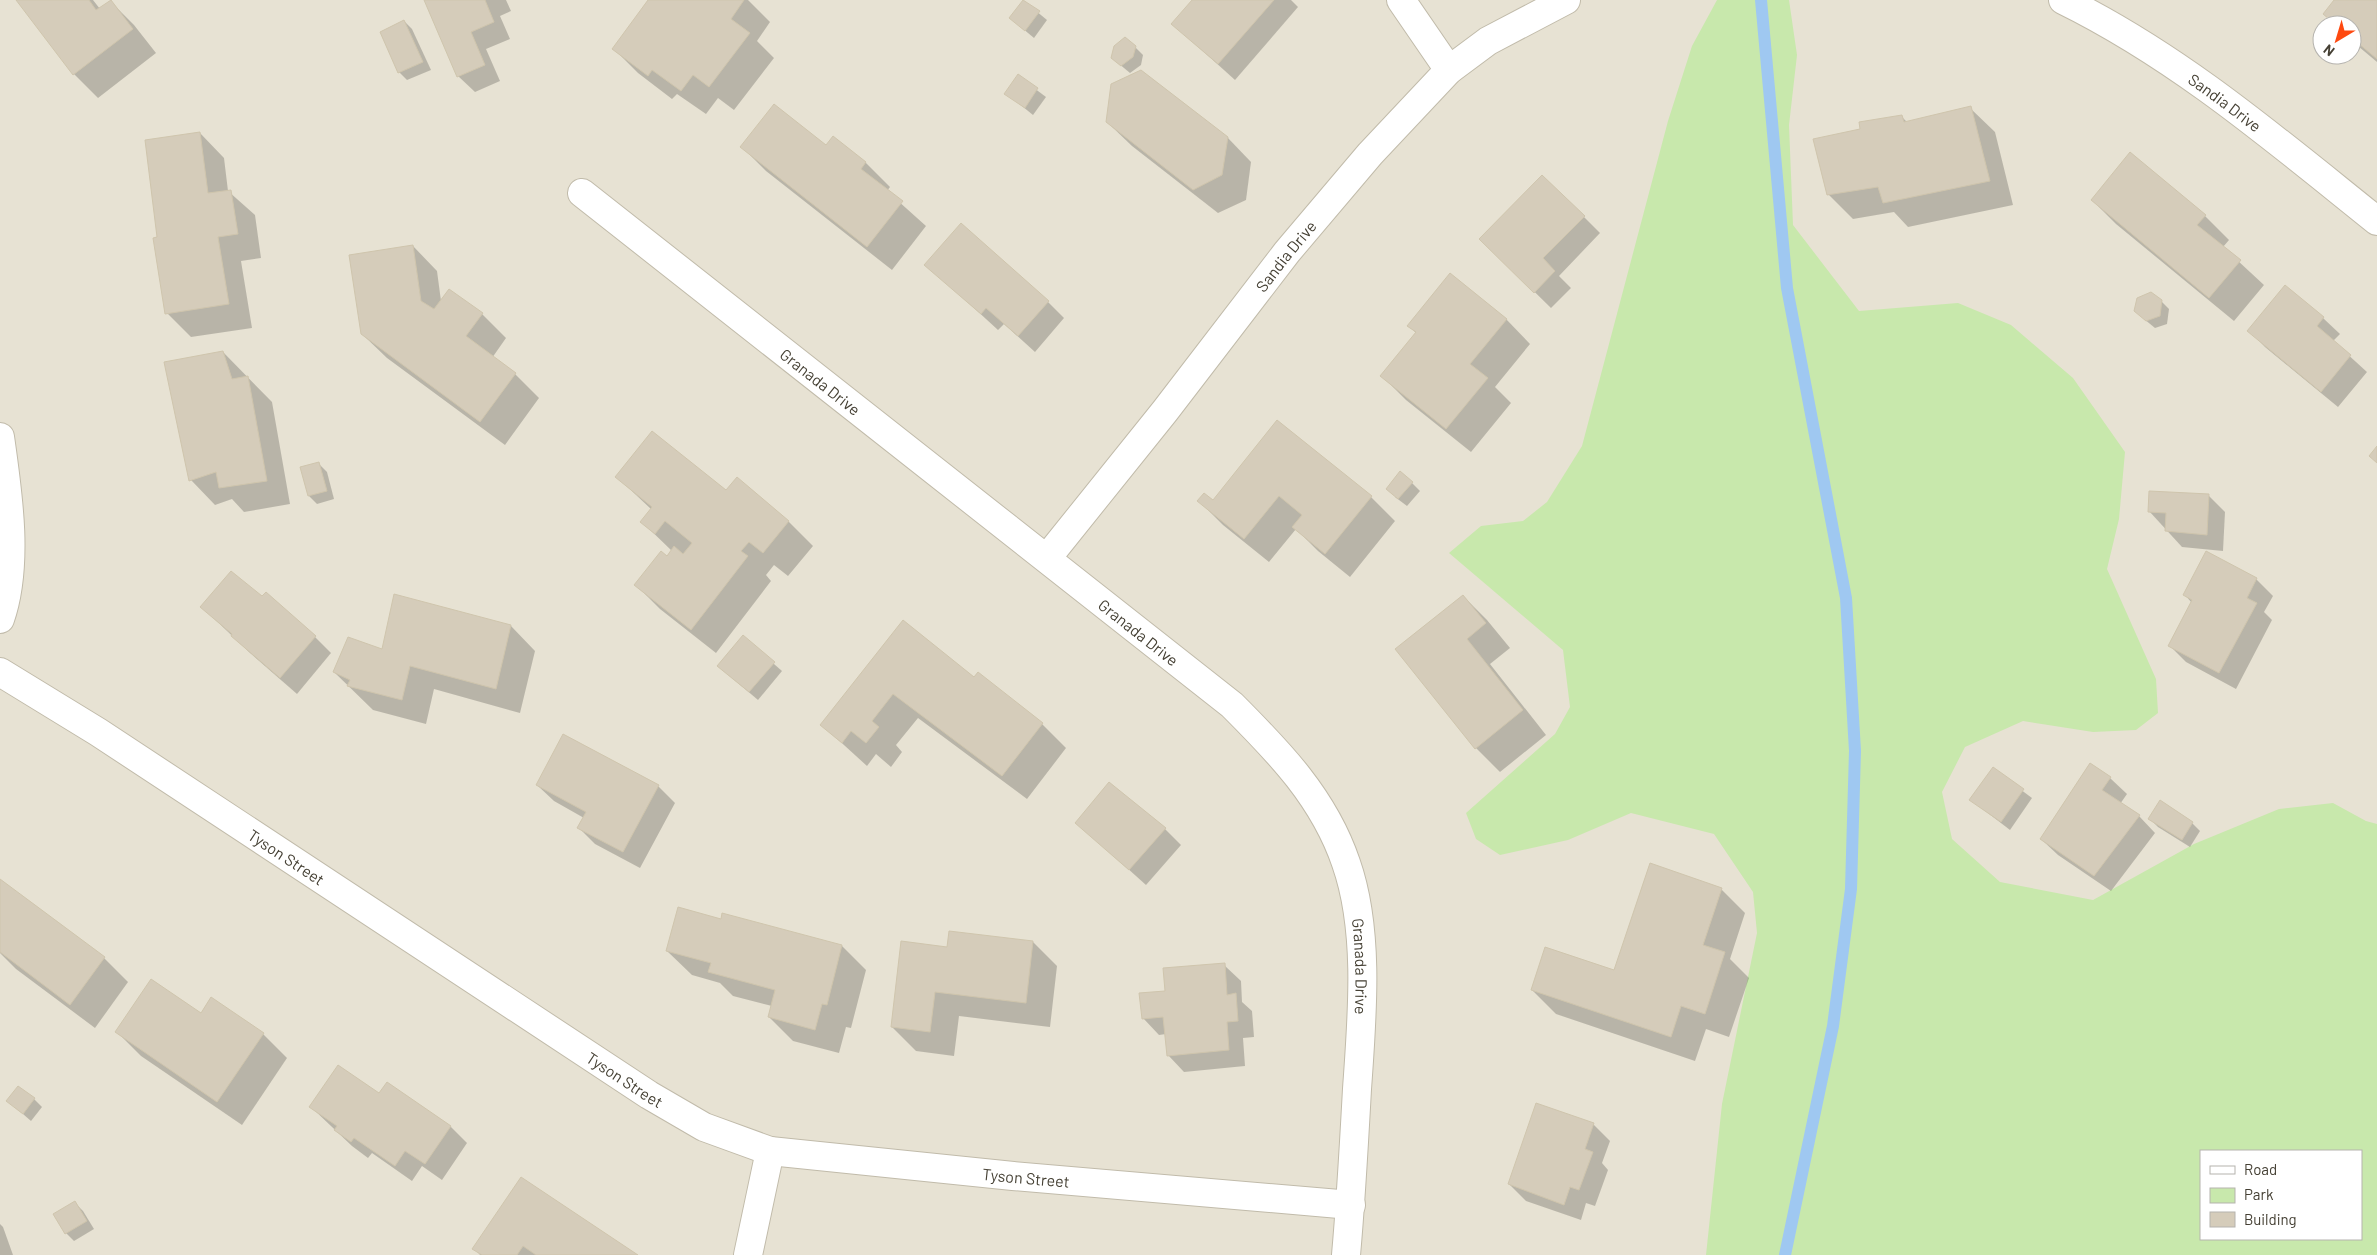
<svg xmlns="http://www.w3.org/2000/svg" width="2377" height="1255" viewBox="0 0 2377 1255" font-family="Barlow,sans-serif">
<rect width="100%" height="100%" fill="#f3f0e5"/>
<!-- residential -->
<path fill="#e7e2d3" fill-rule="evenodd" d="M0,0H2377V1255H0ZM2322,25H2352V55H2322ZM2201,1151H2361V1239H2201Z"/>
<!-- green -->
<path fill="#c8e8ac" fill-rule="evenodd" d="M1717,0H1789L1797,55L1789,125L1793,225L1859,311L1958,303L2011,325L2073,378L2125,452L2119,519L2107,569L2156,679L2158,713L2136,730L2093,732L2023,721L1965,747L1942,792L1952,839L2000,882L2093,900L2194,844L2279,809L2333,803L2366,821L2377,824V1255H1706L1722,1104L1757,933L1753,892L1714,834L1631,813L1568,840L1500,855L1476,839L1466,813L1555,734L1570,707L1563,650L1449,553L1481,526L1523,521L1547,502L1582,446L1668,121L1692,46ZM2201,1151H2361V1239H2201Z"/>
<!-- shadow -->
<g fill="#0003">
<path d="M18,0H93L100,9L110,1L134,25L156,53L98,98L74,74Z"/>
<path d="M426,0H506L511,11L500,16L510,39L486,49L500,81L475,92L458,76Z"/>
<path d="M649,0H748L770,22L757,41L774,58L734,110L718,98L706,114L677,94L672,99L638,73L614,49Z"/>
<path d="M1193,0H1291L1298,7L1235,80L1173,24Z"/>
<path d="M2336,0H2377V62L2352,41V25H2335L2324,14Z"/>
<path d="M1024,1L1047,20L1034,38L1010,18Z"/>
<path d="M404,21L412,29L431,70L407,80L399,72Z"/>
<path d="M1135,47L1143,55L1141,65L1130,73L1112,58Z"/>
<path d="M1018,76L1046,97L1033,115L1006,93Z"/>
<path d="M1970,108L1995,132L2013,205L1908,227L1894,212L1853,219L1828,194L1862,130L1901,116L1908,123Z"/>
<path d="M1107,122L1227,137L1251,162L1246,200L1218,213L1132,146Z"/>
<path d="M200,133L224,158L228,191L255,215L261,258L241,261L252,328L191,337L167,313L158,238Z"/>
<path d="M834,138L866,163L890,187L887,191L926,226L892,270L766,171L742,147H826Z"/>
<path d="M2092,200L2205,216L2229,240L2223,247L2264,285L2234,321L2116,224Z"/>
<path d="M1584,217L1600,233L1559,276L1571,288L1551,308L1481,239Z"/>
<path d="M413,246L437,271L441,301L482,314L506,338L492,358L515,374L539,398L505,445L387,358L362,334Z"/>
<path d="M926,264L1048,302L1064,318L1035,352L1004,324L998,330Z"/>
<path d="M2161,301L2169,309L2167,324L2155,328L2144,319Z"/>
<path d="M2323,318L2340,334L2333,341L2367,372L2338,407L2265,347L2249,330Z"/>
<path d="M1506,319L1530,344L1495,387L1511,403L1471,452L1406,400L1382,376L1416,333L1409,326Z"/>
<path d="M223,352L272,402L290,504L244,512L232,499L215,505L191,480Z"/>
<path d="M1277,421L1371,497L1395,521L1350,577L1318,551L1296,529L1269,562L1223,525L1199,501L1213,502Z"/>
<path d="M319,464L327,472L334,499L317,504L309,496Z"/>
<path d="M617,477L726,492L737,479L789,522L813,546L788,576L774,565L766,575L771,581L716,653L660,609L636,585L672,551L642,522L652,510Z"/>
<path d="M1412,483L1420,491L1407,506L1395,497Z"/>
<path d="M2209,496L2225,512L2223,551L2182,547L2149,511Z"/>
<path d="M2256,579L2273,596L2264,612L2272,620L2236,689L2186,662L2170,646L2192,603L2184,594Z"/>
<path d="M395,596L511,626L535,651L520,713L434,689L426,724L373,710L334,672L383,651Z"/>
<path d="M1463,596L1487,620L1510,648L1490,664L1546,735L1500,772L1476,748Z"/>
<path d="M262,598L315,637L331,653L297,694L249,652L202,607Z"/>
<path d="M903,622L974,679L1042,724L1066,748L1027,799L918,718L896,745L902,752L891,767L876,754L867,766L822,725Z"/>
<path d="M743,637L782,671L758,700L718,666Z"/>
<path d="M564,735L658,786L675,803L640,868L595,844L579,828L584,818L554,801L537,785Z"/>
<path d="M1993,769L2032,798L2010,830L1971,800Z"/>
<path d="M2110,778L2127,794L2120,804L2139,816L2155,833L2111,891L2058,855L2041,839Z"/>
<path d="M2160,802L2192,823L2200,831L2190,847L2158,827L2150,819Z"/>
<path d="M1077,823L1165,829L1181,845L1146,885Z"/>
<path d="M0,880L104,958L128,982L95,1028L16,969L0,953Z"/>
<path d="M1721,889L1745,913L1730,959L1749,978L1729,1037L1706,1029L1695,1061L1556,1014L1532,990L1614,972Z"/>
<path d="M723,915L842,946L866,970L851,1028L846,1027L839,1053L793,1041L769,1017L772,1006L733,996L720,983L692,975L667,951L722,921Z"/>
<path d="M1033,942L1057,966L1050,1027L959,1016L954,1056L916,1051L892,1027L948,948Z"/>
<path d="M1224,965L1241,981L1242,1002L1252,1011L1254,1037L1243,1038L1245,1066L1184,1072L1168,1055L1166,1034L1159,1035L1143,1018L1166,992Z"/>
<path d="M201,1015L263,1034L287,1058L242,1125L141,1056L117,1032Z"/>
<path d="M379,1095L451,1127L467,1143L442,1180L422,1166L412,1181L372,1153L368,1158L352,1146L311,1107Z"/>
<path d="M34,1099L42,1107L31,1121L8,1101Z"/>
<path d="M1593,1124L1610,1141L1602,1163L1608,1170L1595,1206L1586,1203L1581,1220L1526,1201L1509,1184Z"/>
<path d="M521,1178L635,1255H480L474,1248Z"/>
<path d="M75,1203L83,1211L94,1229L74,1241L66,1233Z"/>
<path d="M0,1224L3,1227L13,1255H0Z"/>
</g>
<g fill="none" stroke-linecap="round" stroke-linejoin="round">
<!-- stream -->
<path stroke="#9fc8f1" stroke-width="12" d="M1761,0L1787,288L1846,598L1855,751L1851,889L1833,1026L1785,1255"/>
</g>
<!-- building -->
<g fill="#d5ccba" stroke="#cfc5ad">
<path d="M16,0H89L96,10L111,0L133,29L73,75Z"/>
<path d="M424,0H485L494,22L471,32L485,65L457,77Z"/>
<path d="M648,0H744L731,19L750,33L709,87L693,75L681,91L652,70L648,76L612,49Z"/>
<path d="M1023,0L1040,11L1025,31L1009,18Z"/>
<path d="M1192,0H1274L1218,64L1171,24Z"/>
<path d="M2334,0H2377V59L2352,38V25H2336L2323,14Z"/>
<path d="M404,20L423,62L398,73L380,32Z"/>
<path d="M1125,37L1136,46L1133,57L1121,66L1111,58L1114,46Z"/>
<path d="M1141,70L1228,137L1222,175L1193,190L1106,122L1111,84Z"/>
<path d="M1018,74L1038,88L1025,108L1004,94Z"/>
<path d="M774,104L826,145L833,136L866,162L861,169L903,201L867,247L740,147Z"/>
<path d="M1971,106L1990,181L1883,203L1878,187L1827,195L1813,139L1860,129L1859,122L1902,115L1904,122Z"/>
<path d="M200,132L208,193L231,190L238,234L218,237L229,304L165,314L153,238L157,237L145,140Z"/>
<path d="M2130,152L2206,215L2197,225L2241,260L2209,298L2091,200Z"/>
<path d="M1542,175L1585,216L1543,258L1555,271L1534,293L1479,239Z"/>
<path d="M961,223L1049,301L1018,336L986,308L981,314L924,265Z"/>
<path d="M413,245L421,301L434,309L449,289L483,313L466,336L516,373L480,422L361,334L349,255Z"/>
<path d="M1450,273L1507,319L1470,364L1488,378L1446,429L1380,376L1416,332L1407,326Z"/>
<path d="M2285,285L2324,317L2317,326L2351,355L2321,392L2247,331Z"/>
<path d="M2151,292L2162,300L2160,316L2146,321L2134,311L2137,298Z"/>
<path d="M223,351L232,379L248,376L267,481L219,488L216,472L189,481L164,362Z"/>
<path d="M1277,420L1372,496L1325,554L1292,527L1302,515L1279,496L1244,539L1197,501L1204,493L1213,500Z"/>
<path d="M652,431L726,490L737,477L789,521L763,553L749,542L741,551L748,556L691,630L634,585L661,551L667,556L674,546L683,554L692,543L665,521L655,534L640,522L652,507L615,477Z"/>
<path d="M2377,446V463L2369,456Z"/>
<path d="M319,462L327,491L308,496L300,467Z"/>
<path d="M1400,471L1413,482L1398,499L1386,489Z"/>
<path d="M2149,491L2209,494L2207,535L2165,531L2166,513L2148,512Z"/>
<path d="M2206,551L2257,578L2247,598L2257,603L2219,673L2168,646L2192,600L2183,595Z"/>
<path d="M231,571L262,596L266,592L316,636L280,678L231,636L232,634L200,607Z"/>
<path d="M394,594L511,625L496,689L410,666L402,700L347,686L350,680L333,672L348,637L382,649Z"/>
<path d="M1463,595L1486,623L1467,639L1523,710L1475,749L1395,649Z"/>
<path d="M903,620L974,677L978,672L1043,723L1002,776L893,694L872,721L879,727L866,743L851,731L842,743L820,725Z"/>
<path d="M743,635L775,662L749,692L717,666Z"/>
<path d="M563,734L659,785L623,852L577,828L586,812L536,785Z"/>
<path d="M2090,763L2111,777L2102,790L2140,815L2094,876L2040,839Z"/>
<path d="M1993,767L2024,789L2001,822L1969,800Z"/>
<path d="M1109,782L1166,828L1129,870L1075,823Z"/>
<path d="M2160,800L2193,822L2182,840L2148,819Z"/>
<path d="M1650,863L1722,888L1703,945L1725,952L1705,1014L1681,1006L1671,1037L1531,990L1545,947L1614,970Z"/>
<path d="M0,879L105,957L70,1005L0,952Z"/>
<path d="M678,907L721,919L722,913L842,945L827,1005L822,1004L815,1030L768,1017L775,990L708,972L711,963L666,951Z"/>
<path d="M949,931L1033,941L1026,1003L935,992L930,1032L891,1027L901,941L947,947Z"/>
<path d="M1225,963L1227,995L1236,993L1238,1021L1227,1022L1229,1050L1167,1056L1163,1017L1142,1019L1139,993L1165,991L1163,968Z"/>
<path d="M151,979L201,1013L211,997L264,1033L217,1102L115,1032Z"/>
<path d="M338,1065L379,1093L387,1082L451,1126L425,1164L405,1151L395,1166L354,1138L351,1142L334,1130L337,1126L309,1107Z"/>
<path d="M18,1086L35,1098L23,1114L6,1101Z"/>
<path d="M1536,1103L1594,1123L1585,1149L1593,1152L1579,1190L1570,1187L1564,1205L1508,1184Z"/>
<path d="M521,1177L638,1255H536L523,1246L517,1255H482L472,1249Z"/>
<path d="M75,1201L87,1221L65,1234L53,1214Z"/>
</g>
<g fill="none" stroke-linecap="round" stroke-linejoin="round">
<defs>
<g id="street">
<path d="M1401,0L1449,70"/>
<path id="s1" d="M2063,0C2179,57 2277,141 2377,221"/>
<path id="s2" d="M582,193L1232,705C1279,752 1324,798 1346,863C1370,931 1362,1018 1357,1089C1354,1144 1351,1200 1346,1255"/>
<path d="M0,437C8,493 19,565 0,619"/>
<path id="s3" d="M1047,558L1165,411L1287,252L1370,154L1449,70L1488,41L1566,0"/>
<path id="s4" d="M0,672L98,732L649,1095L704,1127L770,1151L1013,1176L1351,1205"/>
<path d="M748,1255L770,1151"/>
</g>
</defs>
<!-- street casing -->
<use href="#street" stroke="#c1bbaa" stroke-width="30"/>
<!-- street -->
<use href="#street" stroke="#fff" stroke-width="28"/>
</g>
<g text-anchor="middle" dominant-baseline="central" stroke-width="4.5" stroke-linejoin="round" paint-order="stroke">
<!-- street labels -->
<g font-size="16" fill="#454034" stroke="#fff">
<text stroke="none"><textPath href="#s1" startOffset="192">Sandia Drive</textPath></text>
<text stroke="none"><textPath href="#s3" startOffset="385">Sandia Drive</textPath></text>
<text stroke="none"><textPath href="#s2" startOffset="304">Granada Drive</textPath></text>
<text stroke="none"><textPath href="#s2" startOffset="709">Granada Drive</textPath></text>
<text stroke="none"><textPath href="#s4" startOffset="341">Tyson Street</textPath></text>
<text stroke="none"><textPath href="#s2" startOffset="1129">Granada Drive</textPath></text>
<text stroke="none"><textPath href="#s4" startOffset="746">Tyson Street</textPath></text>
<text stroke="none"><textPath href="#s4" startOffset="1166">Tyson Street</textPath></text>
</g>
</g>
<!-- legend -->
<rect x="2200" y="1150" width="162" height="90" fill="#ffffff" stroke="#b5b3ae"/>
<rect x="2210" y="1166" width="25" height="8" fill="#ffffff" stroke="#b5b3ae"/>
<text x="2244" y="1175" font-size="15" fill="#454034">Road</text>
<rect x="2210" y="1188" width="25" height="15" fill="#c8e8ac" stroke="#b5b3ae"/>
<text x="2244" y="1200" font-size="15" fill="#454034">Park</text>
<rect x="2210" y="1212" width="25" height="15" fill="#d5ccba" stroke="#b5b3ae"/>
<text x="2244" y="1225" font-size="15" fill="#454034">Building</text>
<!-- north arrow -->
<g transform="translate(2337 40) rotate(218)"><circle r="24" fill="#ffffff" stroke="#b5b3ae"/>
<path d="M0-4L9 19L0 12L-9 19Z" fill="#fe4910"/>
<text y="-8" font-size="14" font-weight="bold" text-anchor="middle" fill="#454034">N</text>
</g>
</svg>
